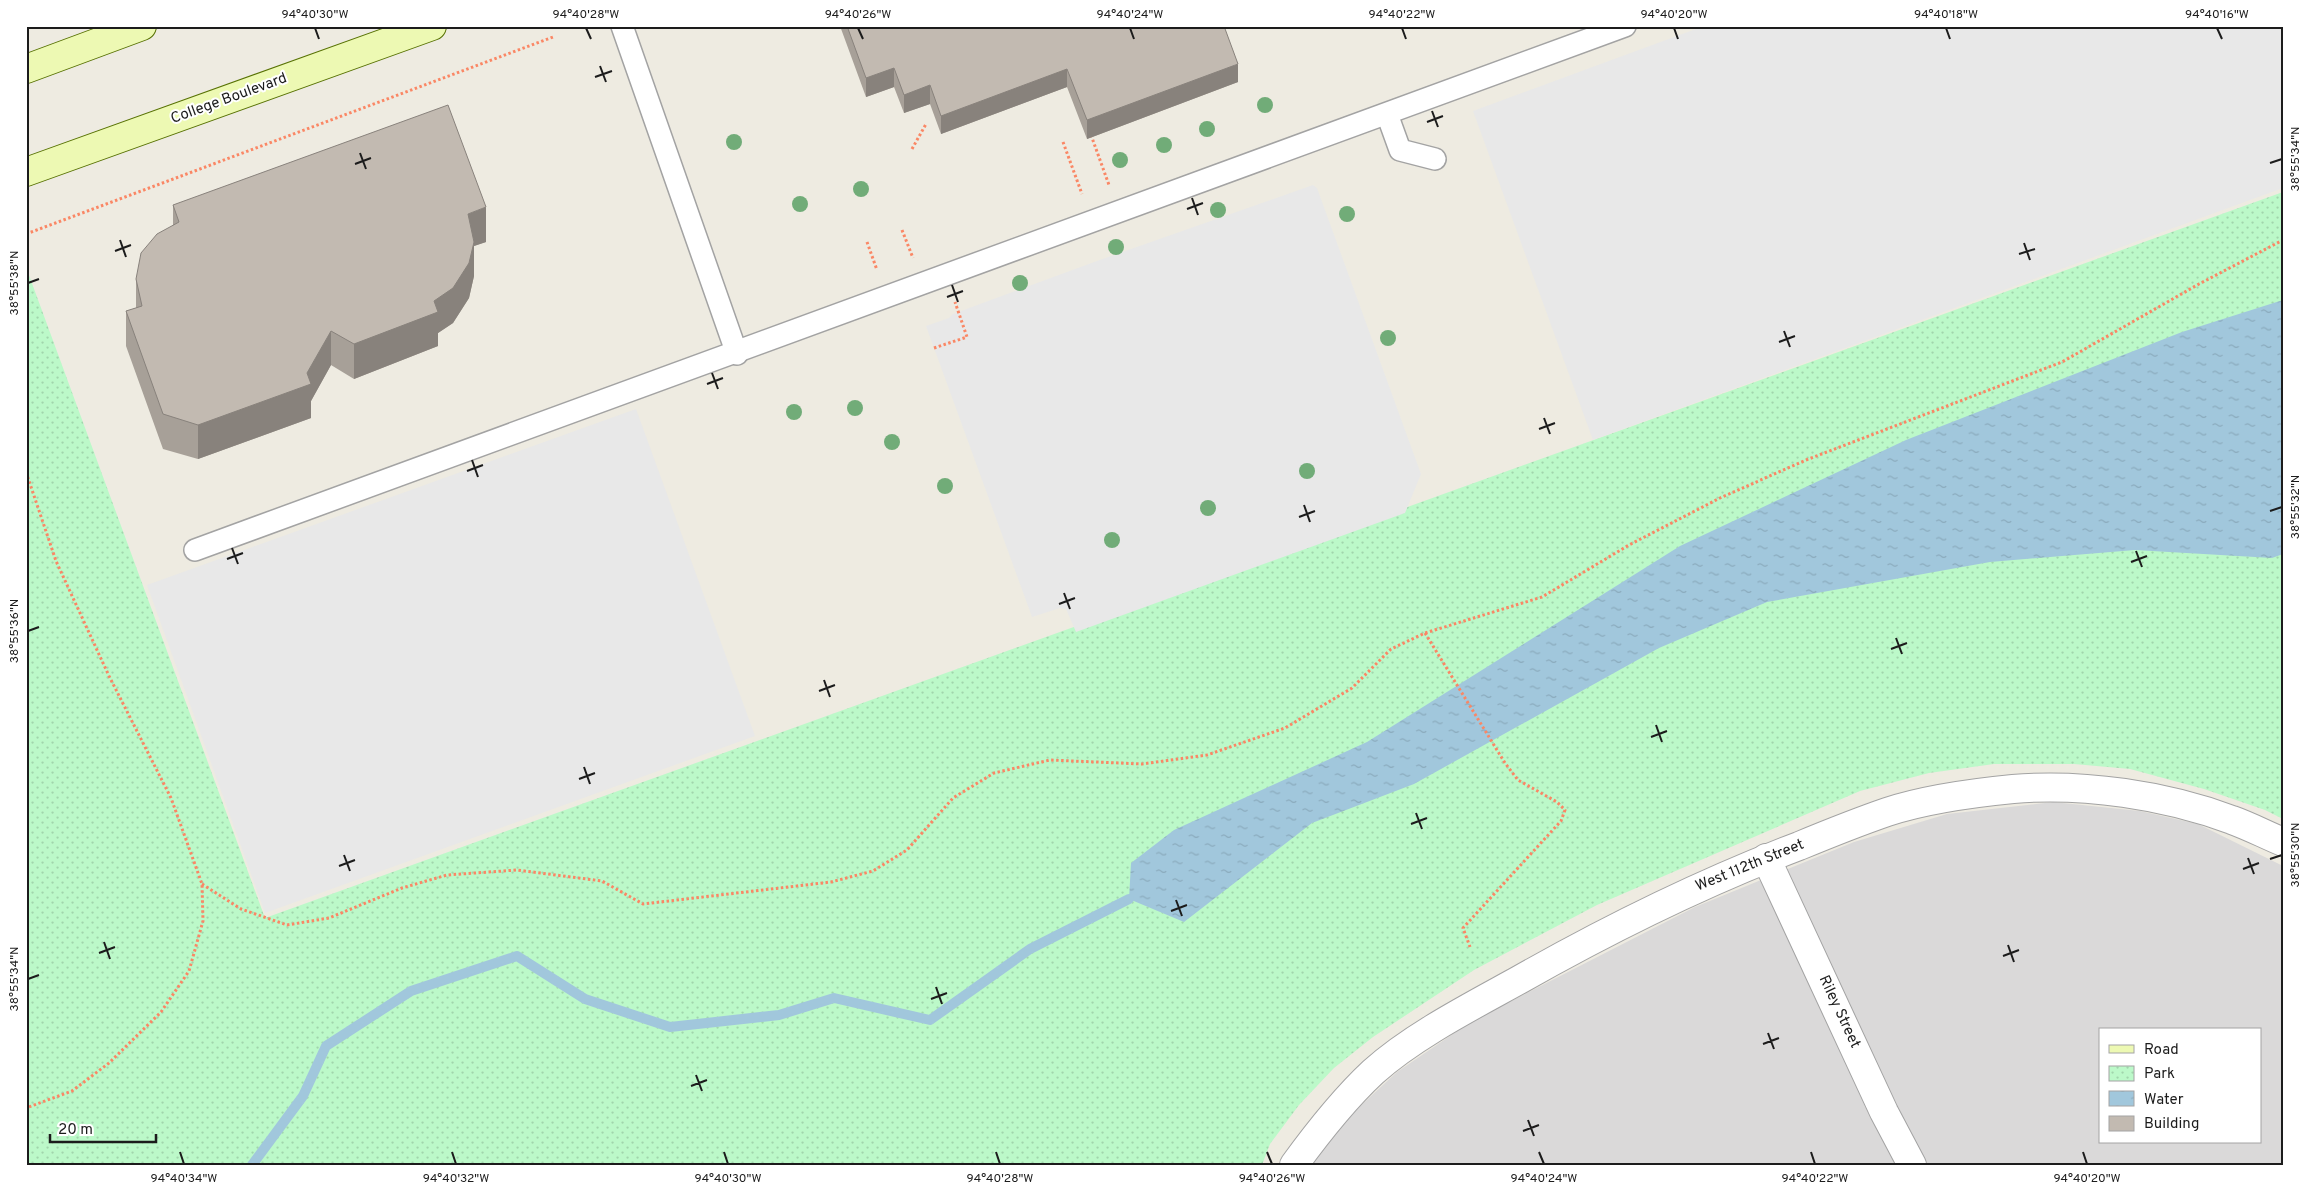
<svg xmlns="http://www.w3.org/2000/svg" width="2309" height="1191" viewBox="0 0 2309 1191" font-family="Overpass,sans-serif">
<defs>
<pattern id="park-dots" width="8" height="8" patternUnits="userSpaceOnUse" patternTransform="scale(1.25)"><rect width="8" height="8" fill="#bcf9c9"/><path d="M2 2h.1M6 6h.1" fill="none" stroke="#a1d5ac" stroke-width="1.8" stroke-linecap="round"/></pattern>
<pattern id="water-ripples" width="26" height="14" patternUnits="userSpaceOnUse" patternTransform="scale(1.25)"><rect width="26" height="14" fill="#a1c7dc"/><path d="M2 4q2-2 4 0t4 0M15 11q2-2 4 0t4 0" fill="none" stroke="#8aaabc"/></pattern>
</defs>
<rect width="100%" height="100%" fill="#eeebe1"/>
<!-- residential -->
<path fill="#dad9d9" fill-rule="evenodd" d="M2053,802L2140,811L2198,824L2283,866V1165H1312L1344,1121L1397,1072L1472,1021L1695,907L1854,842L1947,814ZM2100,1030H2260V1142H2100Z"/>
<!-- park -->
<path fill="url(#park-dots)" d="M2283,192V819L2265,810L2204,789L2130,769L2074,764H1994L1929,773L1860,791L1597,905L1474,970L1373,1037L1334,1068L1299,1105L1270,1144L1262,1165H26V267L265,918Z"/>
<!-- parking -->
<g fill="#e8e8e8">
<path d="M1704,26H2283V188L1593,440L1473,111Z"/>
<path d="M1313,185L1317,188L1421,474L1405,513L1076,632L1066,609L1060,608L1032,617L926,326L949,318L953,314L1097,261Z"/>
<path d="M636,409L755,736L265,913L147,585Z"/>
</g>
<!-- water -->
<path fill="url(#water-ripples)" d="M2283,300V554L2272,558L2135,550L1990,562L1767,602L1659,648L1414,784L1312,823L1184,922L1129,899L1131,863L1174,830L1367,742L1680,546L1906,440L2182,332Z"/>
<g fill="none" stroke-linecap="round" stroke-linejoin="round">
<!-- stream -->
<path stroke="#a1c7dc" stroke-width="10" d="M252,1165L303,1096L326,1046L411,991L517,956L585,999L670,1027L779,1015L834,998L930,1020L1030,949L1129,899"/>
<defs>
<g id="service">
<path d="M622,26L737,354"/>
<path d="M1387,114L1400,150L1435,159"/>
<path d="M195,550L1625,26"/>
</g>
<g id="minor">
<path d="M1766,858L1884,1112L1912,1165"/>
<path d="M1294,1165C1318,1132 1343,1100 1373,1072C1413,1036 1472,1006 1519,980C1609,929 1702,883 1799,846C1828,834 1858,822 1887,812C1926,799 1972,793 2013,789C2083,783 2166,795 2232,820C2249,826 2266,835 2283,842"/>
</g>
<g id="secondary">
<path d="M26,69L142,26"/>
<path d="M26,172L432,26"/>
</g>
</defs>
<!-- service casing -->
<use href="#service" stroke="#a3a3a3" stroke-width="24"/>
<!-- minor casing -->
<use href="#minor" stroke="#a3a3a3" stroke-width="30"/>
<!-- secondary casing -->
<use href="#secondary" stroke="#587204" stroke-width="30"/>
<!-- path -->
<g stroke="#fa8765" stroke-width="3" stroke-dasharray="2.5 2.5" stroke-linecap="butt">
<path d="M1091,135L1109,185"/>
<path d="M1063,142L1082,194"/>
<path d="M912,149L926,124"/>
<path d="M902,230L913,258"/>
<path d="M26,234L553,37"/>
<path d="M867,242L877,270"/>
<path d="M934,348L967,337L955,302"/>
<path d="M26,472L56,561L109,676L171,798L202,884L203,921L189,971L161,1012L109,1063L72,1091L26,1108"/>
<path d="M1425,633L1505,763L1518,780L1557,802L1565,810L1561,821L1463,928L1470,947"/>
<path d="M202,884L241,909L287,925L329,918L402,888L447,875L517,870L602,881L643,904L831,882L873,871L907,850L953,798L994,773L1050,760L1142,764L1207,755L1285,728L1352,688L1391,649L1425,633L1542,597L1629,545L1720,498L1806,460L2062,362L2199,284L2283,240"/>
</g>
<!-- service -->
<use href="#service" stroke="#fff" stroke-width="21"/>
<!-- minor -->
<use href="#minor" stroke="#fff" stroke-width="28"/>
<!-- secondary -->
<use href="#secondary" stroke="#edf9b3" stroke-width="28"/>
</g>
<!-- trees -->
<g fill="#71ac78">
<circle cx="1265" cy="105" r="8"/>
<circle cx="1207" cy="129" r="8"/>
<circle cx="734" cy="142" r="8"/>
<circle cx="1164" cy="145" r="8"/>
<circle cx="1120" cy="160" r="8"/>
<circle cx="861" cy="189" r="8"/>
<circle cx="800" cy="204" r="8"/>
<circle cx="1218" cy="210" r="8"/>
<circle cx="1347" cy="214" r="8"/>
<circle cx="1116" cy="247" r="8"/>
<circle cx="1020" cy="283" r="8"/>
<circle cx="1388" cy="338" r="8"/>
<circle cx="855" cy="408" r="8"/>
<circle cx="794" cy="412" r="8"/>
<circle cx="892" cy="442" r="8"/>
<circle cx="1307" cy="471" r="8"/>
<circle cx="945" cy="486" r="8"/>
<circle cx="1208" cy="508" r="8"/>
<circle cx="1112" cy="540" r="8"/>
</g>
<!-- wall -->
<g fill="#a7a098">
<path d="M840,26H1224L1238,82L1087,139L1067,87L941,134L930,104L904,113L894,87L866,97Z"/>
<path d="M173,205L486,242L474,246V276L469,298L453,323L438,333V346L354,379L331,365L311,401V418L198,459L163,449L126,346V311L136,308V279L173,225Z"/>
</g>
<!-- shaded-wall -->
<g fill="#88827c">
<path d="M1238,64V82L1087,139V120Z"/>
<path d="M894,68V87L866,97V78Z"/>
<path d="M1067,69V87L941,134V116Z"/>
<path d="M930,85V104L904,113V95Z"/>
<path d="M486,207V242L474,246V276L469,298L453,323L438,333V346L354,379V344L434,301L468,214Z"/>
<path d="M331,331V365L311,401V418L198,459V425L307,373Z"/>
</g>
<!-- building -->
<g fill="#c2bab1" stroke="#88827c">
<path d="M847,26H1224L1238,64L1087,120L1067,69L941,116L930,85L904,95L894,68L866,78Z"/>
<path d="M448,105L486,207L468,214L474,242L469,263L453,288L434,301L438,312L354,344L331,331L307,373L311,384L198,425L163,414L126,311L142,306L136,279L141,253L157,234L179,222L173,205Z"/>
</g>
<!-- ticks -->
<path fill="none" stroke="#1c1c1c" stroke-width="2" d="M315,28L319,39M586,28L591,39M858,28L863,39M1130,28L1134,39M1402,28L1406,39M1674,28L1678,39M1946,28L1950,39M2217,28L2222,39M600,66L606,82M595,77L612,71M1432,111L1438,127M1427,122L1443,116M360,153L366,169M2270,163L2282,159M355,164L371,158M1192,198L1198,215M1187,209L1203,203M120,240L126,257M2024,243L2030,260M115,251L131,245M2019,254L2035,249M28,283L39,279M952,285L958,302M947,297L963,291M1784,331L1790,347M1779,342L1795,336M712,373L718,389M707,384L723,378M1544,418L1550,434M1539,429L1555,423M472,460L478,477M467,471L483,465M1304,505L1310,522M2270,511L2282,507M1299,517L1315,511M232,548L238,564M2136,551L2142,567M227,559L243,553M2131,562L2147,556M1064,593L1070,609M1059,604L1075,598M28,631L39,627M1896,638L1902,654M1891,649L1907,643M824,680L830,697M819,691L835,685M1656,725L1662,742M1651,737L1667,731M584,767L590,784M579,779L595,773M1416,813L1422,829M1411,824L1427,818M344,855L350,871M2248,858L2254,874M2270,859L2282,855M339,866L355,860M2243,869L2259,863M1176,900L1182,916M1171,911L1187,905M104,942L110,959M2008,945L2014,962M99,953L115,947M2003,956L2019,950M28,979L39,975M936,987L942,1004M931,999L947,993M1768,1033L1774,1049M1763,1044L1779,1038M696,1075L702,1091M691,1086L707,1080M1528,1120L1534,1136M1523,1131L1539,1125M180,1152L184,1164M452,1152L456,1164M724,1152L728,1164M996,1152L1000,1164M1267,1152L1272,1164M1539,1152L1544,1164M1811,1152L1815,1164M2083,1152L2087,1164"/>
<g text-anchor="middle" dominant-baseline="central" stroke-width="4" stroke-linejoin="round" paint-order="stroke">
<!-- street labels -->
<g font-size="15" fill="#1c1c1c" stroke="#fff">
<text transform="translate(229 99) rotate(-20)">College Boulevard</text>
<text transform="translate(1750 866) rotate(-22)">West 112th Street</text>
<text transform="translate(1839 1012) rotate(65)">Riley Street</text>
</g>
</g>
<!-- border -->
<rect width="2309" height="1191" fill="none" stroke="#ffffff" stroke-width="55"/>
<!-- legend -->
<rect x="2099" y="1028" width="162" height="115" fill="#ffffff" stroke="#a4a4a4"/>
<rect x="2109" y="1045" width="25" height="8" fill="#edf9b3" stroke="#a4a4a4"/>
<text x="2144" y="1054" font-size="15" fill="#1c1c1c">Road</text>
<rect x="2109" y="1066" width="25" height="15" fill="url(#park-dots)" stroke="#a4a4a4"/>
<text x="2144" y="1078" font-size="15" fill="#1c1c1c">Park</text>
<rect x="2109" y="1091" width="25" height="15" fill="url(#water-ripples)" stroke="#a4a4a4"/>
<text x="2144" y="1104" font-size="15" fill="#1c1c1c">Water</text>
<rect x="2109" y="1116" width="25" height="15" fill="#c2bab1" stroke="#a4a4a4"/>
<text x="2144" y="1128" font-size="15" fill="#1c1c1c">Building</text>
<!-- scale -->
<path d="M50 1134v8h106v-8" fill="none" stroke="#1c1c1c" stroke-width="2.5"/>
<text x="58" y="1134" font-size="15" fill="#1c1c1c" stroke="#ffffff" stroke-width="4" paint-order="stroke">20 m</text>
<rect x="28" y="28" width="2254" height="1136" fill="none" stroke="#1c1c1c" stroke-width="2"/>
<g font-size="12" text-anchor="middle" fill="#1c1c1c">
<text x="315" y="18">94°40'30"W</text>
<text x="586" y="18">94°40'28"W</text>
<text x="858" y="18">94°40'26"W</text>
<text x="1130" y="18">94°40'24"W</text>
<text x="1402" y="18">94°40'22"W</text>
<text x="1674" y="18">94°40'20"W</text>
<text x="1946" y="18">94°40'18"W</text>
<text x="2217" y="18">94°40'16"W</text>
<text transform="translate(2295 159) rotate(-90)" y="4">38°55'34"N</text>
<text transform="translate(14 283) rotate(-90)" y="4">38°55'38"N</text>
<text transform="translate(2295 507) rotate(-90)" y="4">38°55'32"N</text>
<text transform="translate(14 631) rotate(-90)" y="4">38°55'36"N</text>
<text transform="translate(2295 855) rotate(-90)" y="4">38°55'30"N</text>
<text transform="translate(14 979) rotate(-90)" y="4">38°55'34"N</text>
<text x="184" y="1182">94°40'34"W</text>
<text x="456" y="1182">94°40'32"W</text>
<text x="728" y="1182">94°40'30"W</text>
<text x="1000" y="1182">94°40'28"W</text>
<text x="1272" y="1182">94°40'26"W</text>
<text x="1544" y="1182">94°40'24"W</text>
<text x="1815" y="1182">94°40'22"W</text>
<text x="2087" y="1182">94°40'20"W</text>
</g>
</svg>
